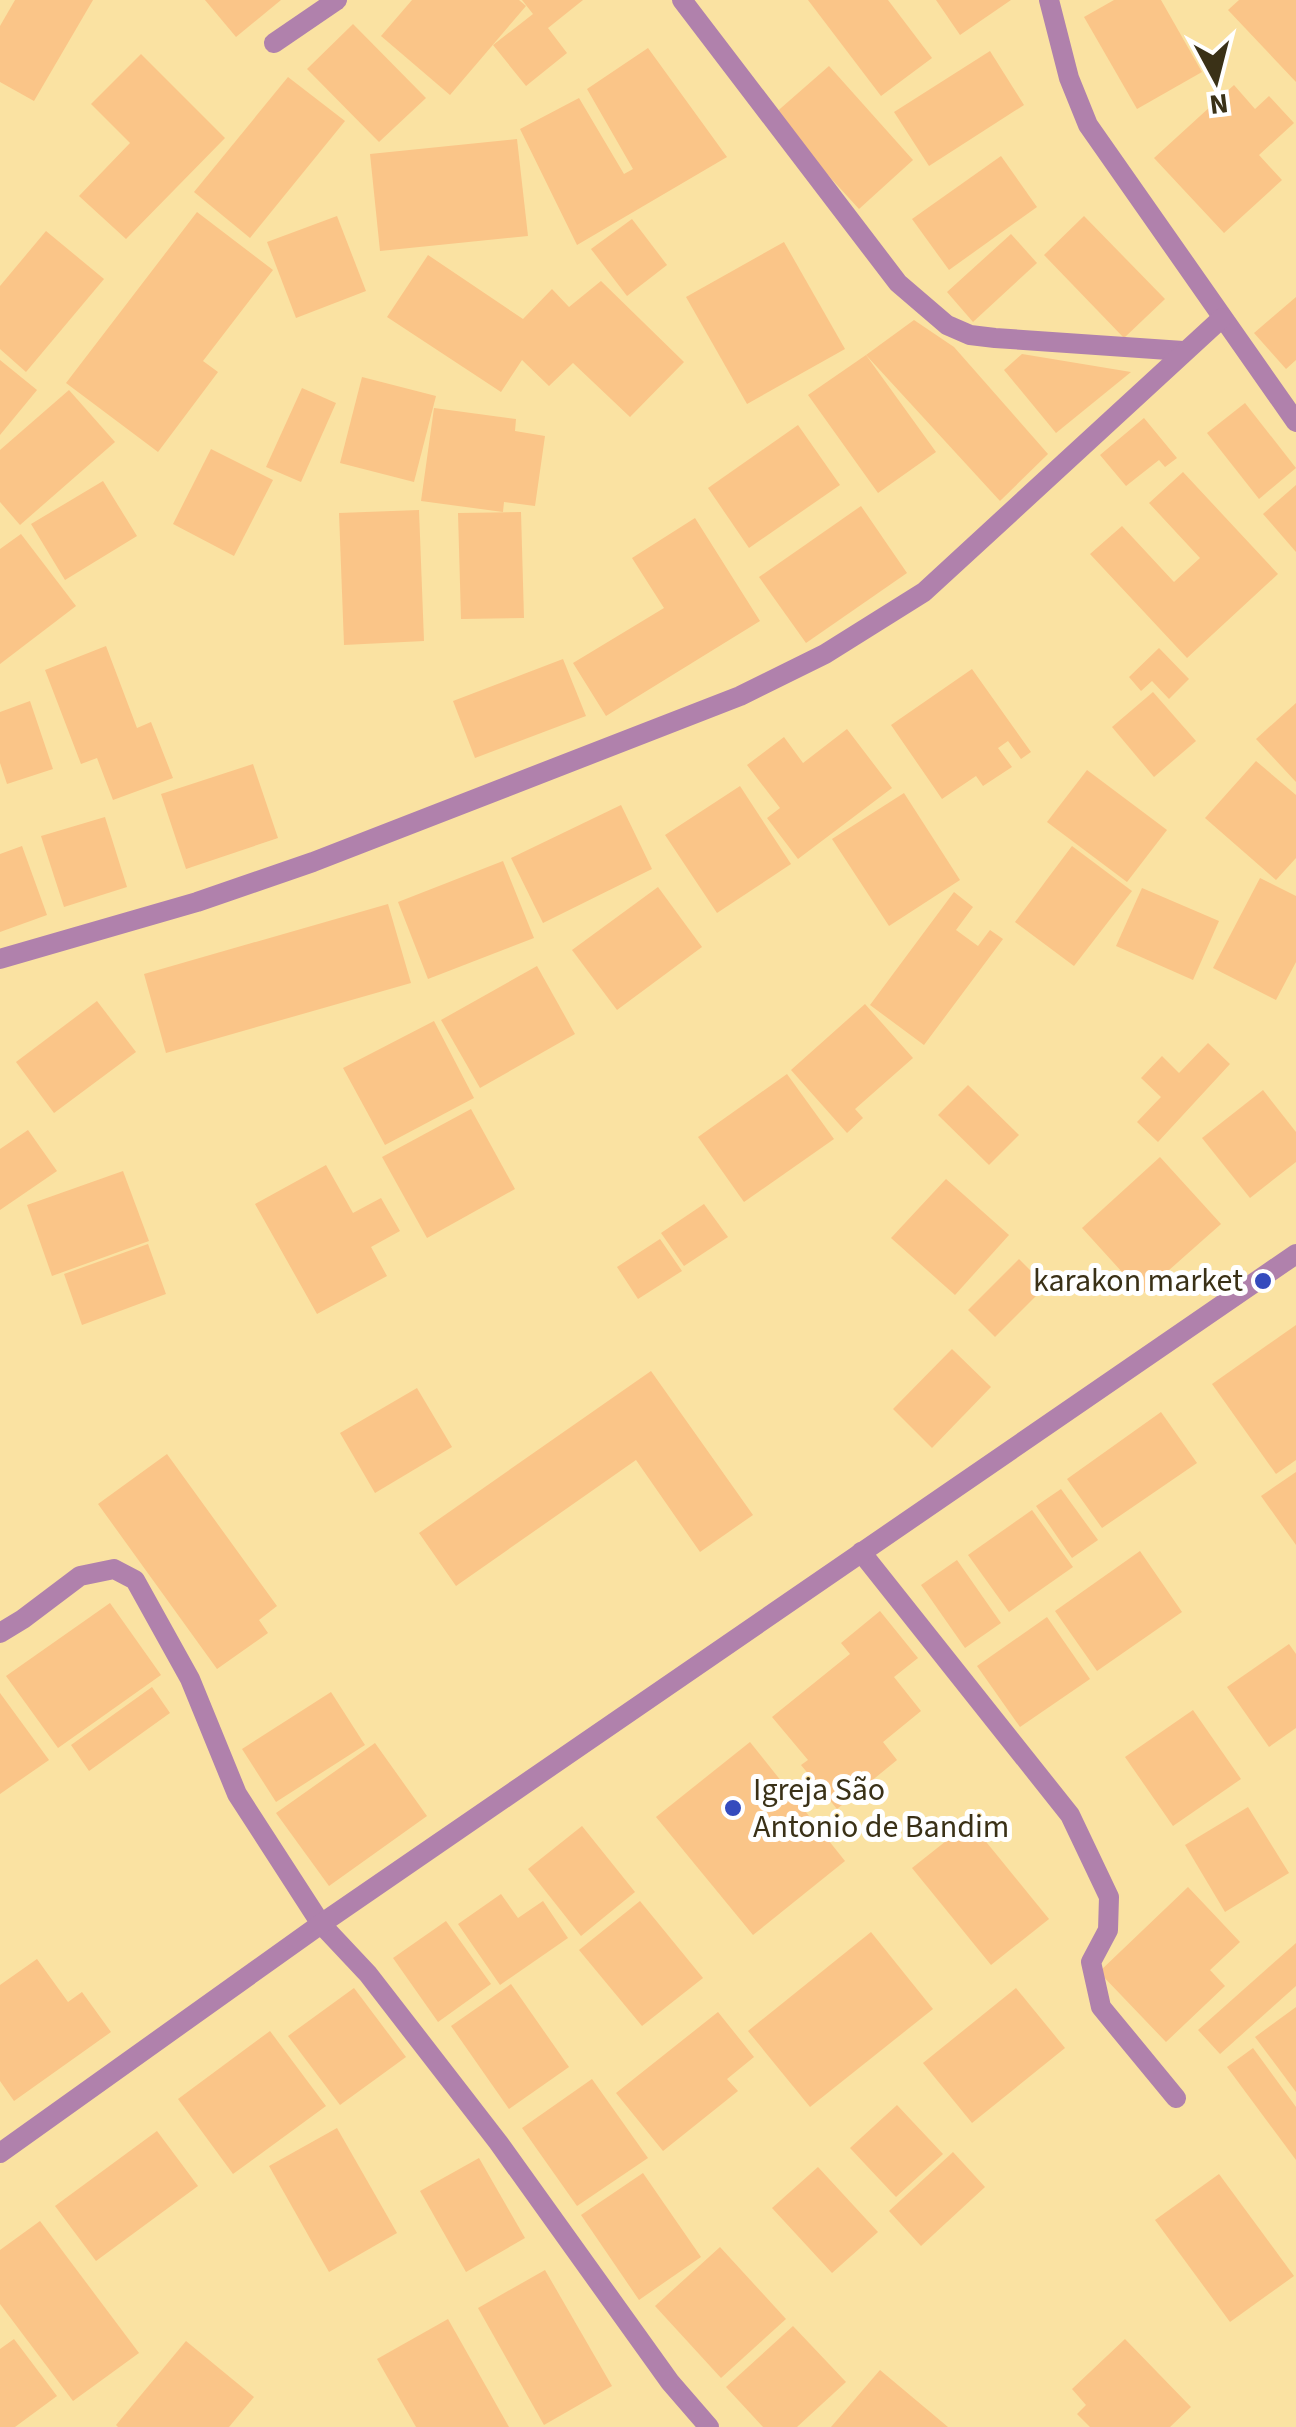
<svg xmlns="http://www.w3.org/2000/svg" width="1296" height="2427" viewBox="0 0 1296 2427" font-family="'Source Sans 3',sans-serif">
<rect width="100%" height="100%" fill="#fae2a2"/>
<!-- building -->
<g fill="#fac588">
<path d="M15,0H93L34,101L0,82V26Z"/>
<path d="M205,0H281L236,37Z"/>
<path d="M412,0H519L526,6L450,95L381,36Z"/>
<path d="M522,0H583L548,28L567,53L526,86L493,45L533,14Z"/>
<path d="M808,0H888L932,58L881,96Z"/>
<path d="M936,0H1011L960,35Z"/>
<path d="M1114,0H1161L1202,72L1137,109L1084,17Z"/>
<path d="M1239,0H1296V82L1228,10Z"/>
<path d="M353,24L426,98L379,142L307,69Z"/>
<path d="M648,48L727,157L577,245L520,129L579,98L624,174L633,169L587,89Z"/>
<path d="M990,51L1024,105L929,166L894,112Z"/>
<path d="M141,54L225,138L126,239L79,196L130,143L91,104Z"/>
<path d="M829,66L913,160L859,209L773,115Z"/>
<path d="M288,77L345,121L250,238L194,192Z"/>
<path d="M1234,85L1255,109L1269,96L1294,123L1259,155L1282,180L1224,233L1154,158Z"/>
<path d="M517,139L528,236L380,251L370,154Z"/>
<path d="M1001,156L1037,207L949,270L912,219Z"/>
<path d="M197,212L273,270L203,361L218,372L158,452L66,383Z"/>
<path d="M337,216L366,291L296,318L267,242Z"/>
<path d="M1084,216L1165,299L1124,338L1044,255Z"/>
<path d="M632,219L667,265L627,296L591,249Z"/>
<path d="M46,231L104,279L26,372L0,349V286Z"/>
<path d="M1011,234L1037,263L973,322L947,292Z"/>
<path d="M784,242L845,349L747,404L686,297Z"/>
<path d="M428,255L523,319L552,289L569,307L601,281L684,362L630,417L573,363L549,386L522,360L501,392L387,317Z"/>
<path d="M1296,297V360L1286,369L1254,333Z"/>
<path d="M914,320L954,347L1048,454L1000,501L866,355Z"/>
<path d="M1022,354L1131,372L1056,433L1004,370Z"/>
<path d="M866,355L936,452L878,493L808,395Z"/>
<path d="M0,360L37,390L0,435Z"/>
<path d="M362,377L436,396L414,482L340,463Z"/>
<path d="M302,388L336,403L301,482L266,467Z"/>
<path d="M69,390L115,442L20,525L0,502V450Z"/>
<path d="M1245,403L1296,468L1259,499L1207,433Z"/>
<path d="M434,408L516,419L515,431L545,436L535,506L504,502L503,512L421,501Z"/>
<path d="M1144,418L1177,458L1165,467L1159,460L1126,486L1100,455Z"/>
<path d="M798,425L840,485L749,548L708,488Z"/>
<path d="M211,449L273,480L234,556L173,524Z"/>
<path d="M1183,472L1278,574L1187,658L1090,554L1122,526L1174,582L1200,558L1149,503Z"/>
<path d="M103,481L137,536L65,580L31,524Z"/>
<path d="M1296,485V552L1263,514Z"/>
<path d="M861,506L907,573L806,643L759,577Z"/>
<path d="M419,510L424,641L344,645L339,513Z"/>
<path d="M521,512L524,618L461,619L458,513Z"/>
<path d="M695,518L760,621L606,716L573,663L664,608L632,558Z"/>
<path d="M21,534L76,606L0,664V549Z"/>
<path d="M106,646L137,728L151,722L173,778L113,800L97,758L81,764L45,670Z"/>
<path d="M1159,648L1189,679L1169,699L1152,681L1141,691L1129,677Z"/>
<path d="M563,659L586,716L475,758L453,701Z"/>
<path d="M972,669L1031,752L1021,759L1008,741L998,748L1012,767L983,786L976,776L942,799L891,725Z"/>
<path d="M1153,692L1196,741L1154,777L1112,727Z"/>
<path d="M30,701L53,769L7,784L0,763V712Z"/>
<path d="M1296,703V782L1256,739Z"/>
<path d="M847,729L892,788L798,859L767,818L780,808L747,765L784,737L803,763Z"/>
<path d="M1256,761L1296,795V858L1276,880L1205,818Z"/>
<path d="M253,764L278,838L186,869L161,794Z"/>
<path d="M1087,770L1167,830L1127,882L1047,822Z"/>
<path d="M740,786L791,864L717,913L665,835Z"/>
<path d="M904,793L960,880L889,926L832,839Z"/>
<path d="M621,805L652,869L543,923L511,858Z"/>
<path d="M105,817L127,887L64,907L41,836Z"/>
<path d="M22,846L47,915L0,932V854Z"/>
<path d="M1072,846L1132,891L1074,966L1015,922Z"/>
<path d="M503,861L534,938L428,979L398,902Z"/>
<path d="M1260,878L1296,896V962L1276,1000L1213,968Z"/>
<path d="M658,887L702,947L617,1010L572,950Z"/>
<path d="M1142,888L1219,921L1193,980L1116,946Z"/>
<path d="M954,892L973,907L956,930L978,946L990,930L1003,939L924,1045L870,1005Z"/>
<path d="M388,904L411,983L166,1053L144,974Z"/>
<path d="M537,966L575,1034L480,1088L441,1020Z"/>
<path d="M97,1001L136,1052L54,1113L16,1062Z"/>
<path d="M865,1004L913,1058L855,1109L863,1118L847,1133L791,1070Z"/>
<path d="M434,1021L474,1098L385,1145L343,1068Z"/>
<path d="M1208,1043L1230,1064L1158,1142L1137,1122L1161,1097L1141,1078L1162,1056L1179,1073Z"/>
<path d="M787,1074L834,1139L744,1202L698,1137Z"/>
<path d="M968,1085L1019,1135L989,1165L938,1115Z"/>
<path d="M1263,1090L1296,1132V1162L1250,1198L1202,1138Z"/>
<path d="M471,1109L515,1189L427,1238L382,1157Z"/>
<path d="M28,1130L57,1171L0,1210V1149Z"/>
<path d="M1160,1157L1221,1224L1142,1294L1082,1228Z"/>
<path d="M326,1165L353,1213L381,1198L400,1231L371,1247L387,1276L317,1314L255,1204Z"/>
<path d="M123,1171L149,1241L52,1276L27,1205Z"/>
<path d="M946,1179L1009,1235L955,1295L891,1238Z"/>
<path d="M704,1204L728,1237L684,1266L661,1233Z"/>
<path d="M660,1239L682,1271L638,1299L617,1267Z"/>
<path d="M148,1244L166,1294L82,1325L64,1274Z"/>
<path d="M1019,1259L1046,1286L995,1337L968,1310Z"/>
<path d="M1296,1325V1460L1276,1474L1212,1384Z"/>
<path d="M952,1349L991,1387L932,1448L893,1409Z"/>
<path d="M651,1371L753,1515L700,1552L636,1460L456,1586L419,1533Z"/>
<path d="M417,1388L452,1447L375,1493L340,1433Z"/>
<path d="M1161,1412L1197,1463L1102,1528L1067,1479Z"/>
<path d="M167,1454L277,1606L259,1620L268,1633L217,1669L98,1504Z"/>
<path d="M1296,1472V1545L1261,1496Z"/>
<path d="M1061,1489L1098,1540L1072,1558L1036,1506Z"/>
<path d="M1032,1510L1073,1567L1009,1612L968,1555Z"/>
<path d="M1140,1551L1182,1612L1097,1671L1055,1611Z"/>
<path d="M957,1560L1001,1623L965,1648L921,1585Z"/>
<path d="M110,1603L161,1675L58,1748L6,1676Z"/>
<path d="M880,1611L918,1658L894,1677L921,1711L883,1742L897,1760L837,1809L801,1765L808,1760L772,1717L850,1654L841,1643Z"/>
<path d="M1047,1617L1090,1679L1020,1727L977,1666Z"/>
<path d="M1289,1644L1296,1654V1728L1269,1747L1227,1687Z"/>
<path d="M152,1687L170,1713L89,1771L71,1745Z"/>
<path d="M331,1692L365,1745L276,1802L242,1749Z"/>
<path d="M0,1693L49,1760L0,1794Z"/>
<path d="M1193,1710L1241,1779L1173,1826L1125,1757Z"/>
<path d="M750,1742L845,1861L753,1935L656,1817Z"/>
<path d="M375,1743L427,1816L329,1886L276,1813Z"/>
<path d="M1248,1807L1289,1873L1225,1912L1185,1845Z"/>
<path d="M970,1822L1049,1919L991,1965L912,1868Z"/>
<path d="M582,1826L635,1892L581,1936L528,1869Z"/>
<path d="M1188,1887L1240,1942L1210,1970L1225,1986L1166,2042L1099,1972Z"/>
<path d="M501,1894L518,1918L543,1901L568,1938L500,1985L458,1924Z"/>
<path d="M640,1901L703,1978L642,2026L579,1950Z"/>
<path d="M446,1921L491,1984L438,2022L393,1958Z"/>
<path d="M871,1932L933,2009L810,2107L748,2031Z"/>
<path d="M1296,1943V1986L1220,2054L1198,2030Z"/>
<path d="M37,1959L68,2002L82,1992L111,2032L14,2101L0,2081V1985Z"/>
<path d="M511,1984L569,2067L509,2109L451,2026Z"/>
<path d="M354,1988L406,2057L340,2105L288,2036Z"/>
<path d="M1016,1988L1065,2048L972,2123L923,2063Z"/>
<path d="M1296,2007V2092L1255,2037Z"/>
<path d="M718,2012L754,2057L727,2079L738,2091L663,2151L616,2093Z"/>
<path d="M270,2031L326,2106L233,2174L178,2099Z"/>
<path d="M1253,2048L1296,2107V2160L1227,2067Z"/>
<path d="M592,2079L648,2158L577,2206L522,2128Z"/>
<path d="M897,2105L943,2154L896,2197L850,2148Z"/>
<path d="M337,2128L397,2233L329,2272L269,2166Z"/>
<path d="M157,2131L198,2186L96,2261L55,2206Z"/>
<path d="M953,2152L985,2187L921,2246L889,2211Z"/>
<path d="M479,2158L525,2238L466,2272L420,2191Z"/>
<path d="M818,2167L878,2232L832,2273L772,2208Z"/>
<path d="M643,2173L701,2257L639,2300L581,2215Z"/>
<path d="M1219,2174L1294,2276L1230,2322L1155,2220Z"/>
<path d="M40,2221L139,2353L73,2401L0,2304V2250Z"/>
<path d="M720,2247L786,2319L721,2378L655,2306Z"/>
<path d="M545,2270L612,2386L544,2425L478,2308Z"/>
<path d="M448,2319L509,2427H416L377,2359Z"/>
<path d="M793,2326L846,2382L797,2427H763L726,2387Z"/>
<path d="M14,2339L57,2396L15,2427H0V2349Z"/>
<path d="M1125,2339L1191,2407L1170,2427H1090L1077,2414L1086,2405L1072,2389Z"/>
<path d="M186,2341L254,2397L229,2427H118L116,2425Z"/>
<path d="M880,2370L948,2427H831Z"/>
</g>
<g fill="none" stroke-linecap="round" stroke-linejoin="round">
<!-- street -->
<g stroke="#b081ac" stroke-width="20">
<path d="M682,0L898,283L947,325L970,335L995,338L1183,351"/>
<path d="M1049,0L1069,78L1088,125L1296,422"/>
<path d="M274,43L337,0"/>
<path d="M0,959L197,902L313,862L740,696L825,654L924,592L1222,318"/>
<path d="M861,1552L1070,1815L1109,1897L1108,1930L1091,1962L1101,2007L1176,2098"/>
<path d="M0,1633L23,1619L80,1576L114,1569L135,1580L190,1679L237,1794L321,1924L368,1974L498,2142L670,2382L709,2427"/>
<path d="M0,2153L321,1924L1296,1254"/>
</g>
</g>
<!-- markers -->
<g fill="#354bbd" stroke="#fff" stroke-width="4">
<circle cx="1263" cy="1281" r="10"/>
<circle cx="733" cy="1808" r="10"/>
</g>
<g text-anchor="middle" dominant-baseline="central" stroke-width="10" stroke-linejoin="round" paint-order="stroke">
<!-- poi labels -->
<g font-size="32" fill="#3a3117" stroke="#fff" text-anchor="end">
<text x="1243" y="1281">karakon market</text>
<text x="753" y="1790" text-anchor="start">Igreja São<tspan x="753" dy="37">Antonio de Bandim</tspan></text>
</g>
</g>
<!-- north arrow -->
<g transform="translate(1216 80) rotate(173)" stroke="#ffffff" stroke-width="8" paint-order="stroke">
<path d="M0-8L18 38L0 25L-18 38Z" fill="#3a3117"/>
<text y="-15" font-size="28" font-weight="bold" text-anchor="middle" fill="#3a3117">N</text>
</g>
</svg>
